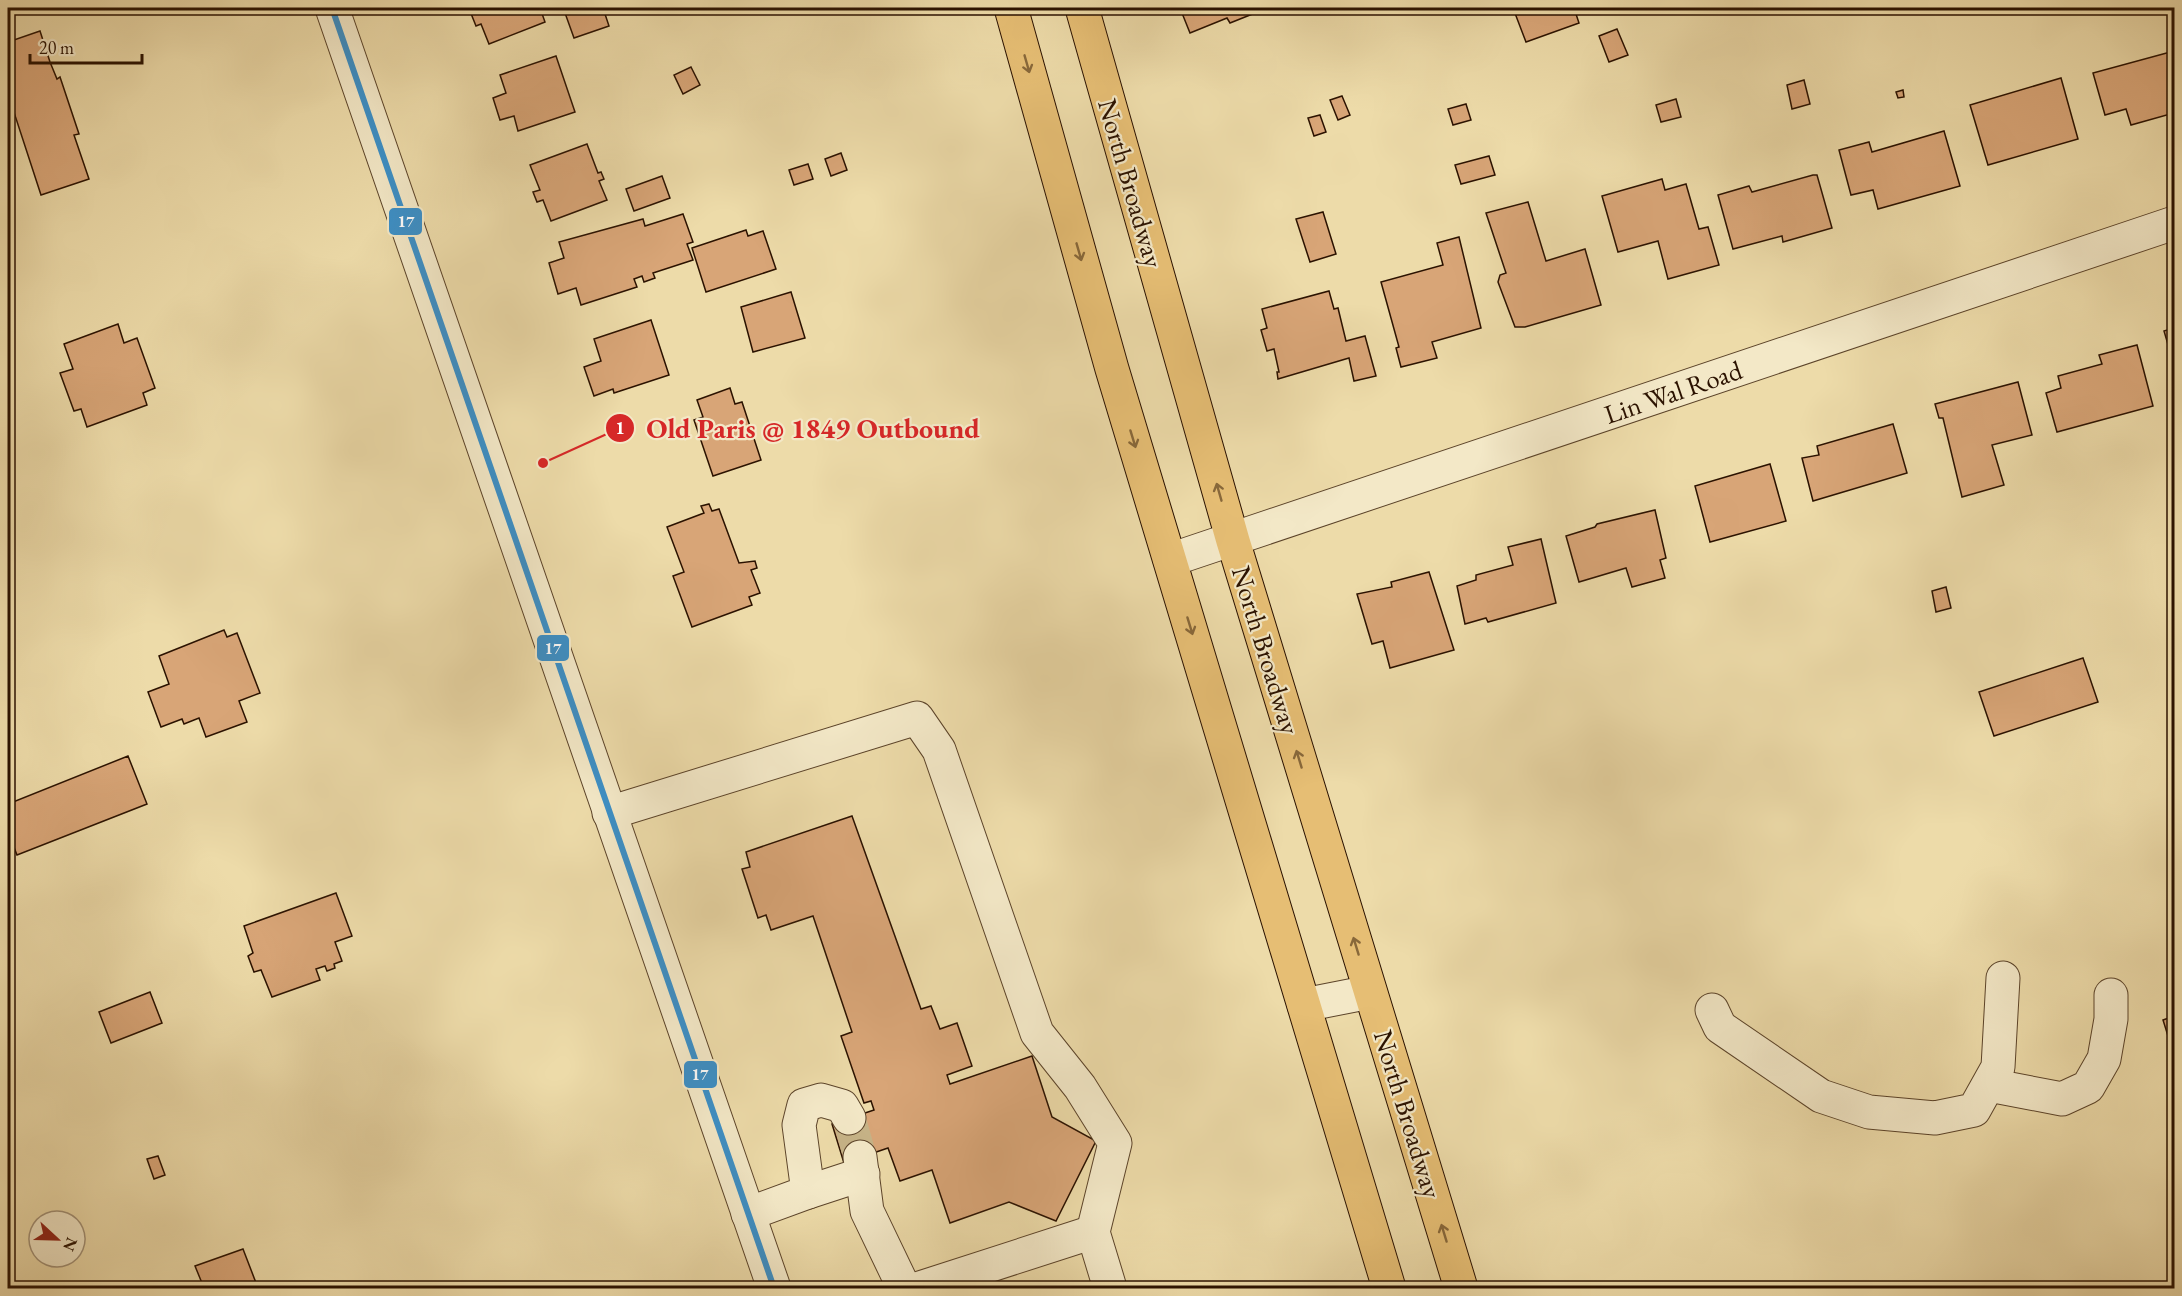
<svg xmlns="http://www.w3.org/2000/svg" width="2182" height="1296" viewBox="0 0 2182 1296" font-family="'EB Garamond',serif">
<rect width="100%" height="100%" fill="#eddba9"/>
<filter id="stains"><feTurbulence type="fractalNoise" baseFrequency=".00333" numOctaves="4"/><feColorMatrix values="0 0 0 0 .2 0 0 0 0 .09 0 0 0 0 .02 0 0 0 .5 -.17"/></filter>
<radialGradient id="worn" r=".72"><stop offset=".6" stop-color="#630" stop-opacity="0"/><stop offset="1" stop-color="#630" stop-opacity=".3"/></radialGradient>
<!-- building -->
<g fill="#d8a577" stroke="#2b1200" stroke-width="1.5">
<path d="M475,8H540L545,22L489,44L481,24L476,26L470,11Z"/>
<path d="M572,8H603L609,26L574,38L565,13L573,10Z"/>
<path d="M1180,8H1253L1255,13L1230,23L1227,18L1190,33Z"/>
<path d="M1513,8H1574L1579,23L1526,42Z"/>
<path d="M1617,29L1628,55L1609,62L1599,36Z"/>
<path d="M40,31L50,62L57,79L60,77L79,134L74,135L89,179L41,195L8,94V42Z"/>
<path d="M2174,51V113L2131,125L2126,109L2105,115L2093,73Z"/>
<path d="M556,56L575,112L518,131L514,116L500,120L493,98L506,93L500,75Z"/>
<path d="M691,67L700,85L683,94L674,75Z"/>
<path d="M2061,78L2078,139L1988,165L1970,105Z"/>
<path d="M1804,80L1810,104L1792,109L1787,85Z"/>
<path d="M1903,90L1904,97L1898,98L1896,92Z"/>
<path d="M1342,96L1350,115L1338,120L1330,100Z"/>
<path d="M1676,99L1681,117L1661,122L1656,105Z"/>
<path d="M1466,104L1471,120L1453,125L1448,109Z"/>
<path d="M1320,115L1326,132L1314,136L1308,118Z"/>
<path d="M1944,131L1960,186L1878,209L1873,190L1851,195L1839,150L1869,142L1872,152Z"/>
<path d="M587,144L598,173L601,172L604,179L599,181L607,200L551,221L543,200L537,202L533,192L540,190L530,165Z"/>
<path d="M841,153L847,170L831,176L825,159Z"/>
<path d="M1489,156L1495,175L1461,184L1455,165Z"/>
<path d="M808,164L813,179L794,185L789,170Z"/>
<path d="M1813,175H1817L1832,228L1783,242L1782,236L1733,249L1718,195L1749,186L1752,192Z"/>
<path d="M662,176L670,198L634,211L626,189Z"/>
<path d="M1662,179L1665,190L1686,184L1699,229L1708,227L1719,265L1668,279L1658,241L1618,252L1602,196Z"/>
<path d="M1528,202L1546,261L1585,249L1601,305L1525,327H1515L1498,282L1500,275L1506,273L1486,213Z"/>
<path d="M1323,212L1336,254L1310,262L1296,219Z"/>
<path d="M683,214L693,242L687,244L693,260L653,273L655,278L644,282L642,276L634,279L637,287L581,305L576,288L558,294L549,263L564,258L559,242L643,219L645,226Z"/>
<path d="M746,230L748,236L763,231L776,269L706,292L692,248Z"/>
<path d="M1459,237L1481,328L1432,342L1437,358L1401,367L1396,348L1399,347L1381,282L1443,265L1437,243Z"/>
<path d="M1329,291L1334,309L1338,308L1346,341L1365,336L1376,376L1354,381L1349,358L1278,379L1277,372H1279L1274,349L1267,351L1261,330L1267,328L1262,309Z"/>
<path d="M791,292L805,338L753,352L741,307Z"/>
<path d="M651,320L669,375L614,393L613,389L594,396L584,367L601,361L594,339Z"/>
<path d="M118,324L124,343L137,338L155,388L143,393L147,405L87,427L81,409L74,411L60,373L73,369L64,344Z"/>
<path d="M2174,328V365L2164,331Z"/>
<path d="M2137,345L2153,406L2057,432L2046,393L2061,388L2058,376L2102,364L2099,355Z"/>
<path d="M2018,382L2032,435L1992,445L2004,485L1962,497L1943,418H1939L1935,404Z"/>
<path d="M730,388L735,404L742,402L761,460L713,476L694,420L703,417L697,400Z"/>
<path d="M1893,424L1907,473L1813,501L1802,458L1819,455L1817,446Z"/>
<path d="M1770,464L1786,521L1710,542L1695,486Z"/>
<path d="M709,504L712,511L719,509L739,563L755,561L757,568L751,570L760,593L749,597L752,605L692,627L673,576L684,572L667,527L704,513L701,506Z"/>
<path d="M1655,510L1666,558L1660,560L1665,578L1632,587L1626,568L1579,582L1566,536L1595,527L1597,524Z"/>
<path d="M1541,539L1556,603L1488,622L1486,618L1465,624L1457,586L1476,580V575L1513,565L1508,547Z"/>
<path d="M1429,572L1454,650L1390,668L1383,641L1372,644L1357,594L1392,587L1391,582Z"/>
<path d="M1946,587L1951,608L1936,612L1932,591Z"/>
<path d="M224,630L227,637L237,633L260,693L239,701L247,722L206,737L199,718L184,724L182,719L161,727L148,692L169,684L159,656Z"/>
<path d="M2083,658L2098,702L1994,736L1979,692Z"/>
<path d="M128,756L147,804L17,855L8,832V804Z"/>
<path d="M852,816L921,1009L931,1006L940,1029L957,1023L972,1066L947,1075L950,1084L1032,1056L1052,1117L1096,1141L1056,1221L1009,1202L950,1223L932,1170L900,1181L888,1148L844,1163L832,1124L874,1110L871,1101L864,1103L841,1036L852,1032L813,916L771,930L766,915L758,918L742,869L750,867L746,852Z"/>
<path d="M336,893L352,936L335,942L342,961L334,964L335,968L327,971L325,966L316,969L320,980L272,997L261,970L254,972L248,956L253,953L244,926Z"/>
<path d="M150,992L162,1023L111,1043L99,1012Z"/>
<path d="M2174,1016V1055L2163,1020Z"/>
<path d="M158,1156L165,1175L154,1179L147,1159Z"/>
<path d="M243,1249L258,1288H204L195,1266Z"/>
</g>
<g fill="none" stroke-linecap="round" stroke-linejoin="round">
<!-- minor-tunnel -->
<path stroke="#c6b387" stroke-width="33" stroke-dasharray="33 16" stroke-linecap="butt" d="M849,1118L860,1157"/>
<defs>
<g id="minor">
<path d="M332,8L774,1288"/>
<path d="M1170,560L2174,223"/>
<path d="M609,813L917,718L939,750L1037,1033L1080,1087L1115,1143L1093,1232L1110,1288"/>
<path d="M1304,1005L1370,992"/>
<path d="M1712,1010L1720,1027L1821,1096L1869,1112L1935,1118L1974,1110L1998,1067L2003,978"/>
<path d="M1989,1085L2062,1099L2088,1087L2104,1059L2111,1019V995"/>
<path d="M860,1157L867,1211L904,1288"/>
<path d="M808,1192L863,1174"/>
<path d="M748,1214L808,1192L799,1125L804,1105L821,1100L842,1106L849,1118"/>
<path d="M920,1288L1093,1232"/>
</g>
<g id="highway">
<path d="M1011,8L1112,369L1389,1288"/>
<path d="M1082,8L1233,541L1461,1288"/>
</g>
</defs>
<!-- minor casing -->
<use href="#minor" stroke="#5c442a" stroke-width="35"/>
<!-- highway casing -->
<use href="#highway" stroke="#2b1200" stroke-width="35"/>
<!-- minor -->
<use href="#minor" stroke="#f3e8c7" stroke-width="33"/>
<!-- highway -->
<use href="#highway" stroke="#e6be74" stroke-width="33"/>
<defs>
<path id="bus-1" d="M332,8L774,1288"/>
</defs>
<!-- bus-1 casing -->
<use href="#bus-1" stroke="#f3e8c7" stroke-width="10"/>
<!-- bus-1 -->
<use href="#bus-1" stroke="#3c8fc6" stroke-width="6"/>
</g>
<!-- one-way arrows -->
<defs><path id="oneway-shaft" d="M-6 0H5M1.5-3L5.5 0L1.5 3" fill="none" stroke-width="1.6" stroke-linecap="round" stroke-linejoin="round" transform="scale(1.5)"/></defs>
<g stroke="#88683a">
<use href="#oneway-shaft" transform="translate(1027 64) rotate(74)"/>
<use href="#oneway-shaft" transform="translate(1079 252) rotate(74)"/>
<use href="#oneway-shaft" transform="translate(1133 439) rotate(73)"/>
<use href="#oneway-shaft" transform="translate(1219 492) rotate(-106)"/>
<use href="#oneway-shaft" transform="translate(1190 626) rotate(73)"/>
<use href="#oneway-shaft" transform="translate(1299 759) rotate(-107)"/>
<use href="#oneway-shaft" transform="translate(1356 946) rotate(-107)"/>
<use href="#oneway-shaft" transform="translate(1444 1233) rotate(-107)"/>
</g>
<g text-anchor="middle" dominant-baseline="central" stroke-width="4.5" stroke-linejoin="round" paint-order="stroke">
<!-- street labels -->
<g font-size="27" fill="#2b1200" stroke="#f3e8c7">
<text transform="translate(1131 183) rotate(74)">North Broadway</text>
<text transform="translate(1673 392) rotate(-19)">Lin Wal Road</text>
<text transform="translate(1266 650) rotate(73)">North Broadway</text>
<text transform="translate(1408 1114) rotate(73)">North Broadway</text>
</g>
</g>
<!-- callouts -->
<path fill="none" stroke="#d62828" stroke-width="2" d="M543 463L620 428"/>
<g fill="#d62828" stroke="#f3e8c7" stroke-width="2">
<circle cx="543" cy="463" r="6"/>
<circle cx="620" cy="428" r="15"/>
</g>
<g font-size="18" text-anchor="middle" font-weight="bold" fill="#fff">
<text x="620" y="434">1</text>
</g>
<g font-size="28" text-anchor="middle" font-weight="bold" fill="#d62828" stroke="#f3e8c7" stroke-width="4.5" stroke-linejoin="round" paint-order="stroke">
<text x="813" y="438">Old Paris @ 1849 Outbound</text>
</g>
<g stroke="#f3e8c7" stroke-width="2">
<rect x="388" y="207" width="35" height="29" rx="6" fill="#3c8fc6"/>
<rect x="536" y="634" width="34" height="28" rx="6" fill="#3c8fc6"/>
<rect x="683" y="1060" width="35" height="29" rx="6" fill="#3c8fc6"/>
</g>
<g font-size="16" text-anchor="middle" font-weight="bold" fill="#fff">
<text x="406" y="227">17</text>
<text x="553" y="654">17</text>
<text x="700" y="1080">17</text>
</g>
<!-- margin -->
<rect width="2182" height="1296" fill="none" stroke="#eddba9" stroke-width="30"/>
<rect x="9" y="9" width="2164" height="1278" fill="none" stroke="#2b1200" stroke-width="3"/>
<rect x="15" y="15" width="2152" height="1266" fill="none" stroke="#2b1200" stroke-width="1.5"/>
<!-- north arrow -->
<g transform="translate(57 1239) rotate(112)"><circle r="28" fill="#f3e8c7" stroke="#a39277" stroke-width="1.5"/>
<path d="M0-4.5L10 22L0 15L-10 22Z" fill="#8f2418"/>
<text y="-9" font-size="16" font-weight="bold" text-anchor="middle" fill="#2b1200">N</text>
</g>
<!-- scale -->
<path d="M30 54v9h112v-9" fill="none" stroke="#2b1200" stroke-width="3"/>
<text x="39" y="54" font-size="18" fill="#2b1200" stroke="#f3e8c7" stroke-width="4.5" paint-order="stroke">20 m</text>
<rect width="100%" height="100%" filter="url(#stains)"/>
<rect width="100%" height="100%" fill="url(#worn)"/>
</svg>
